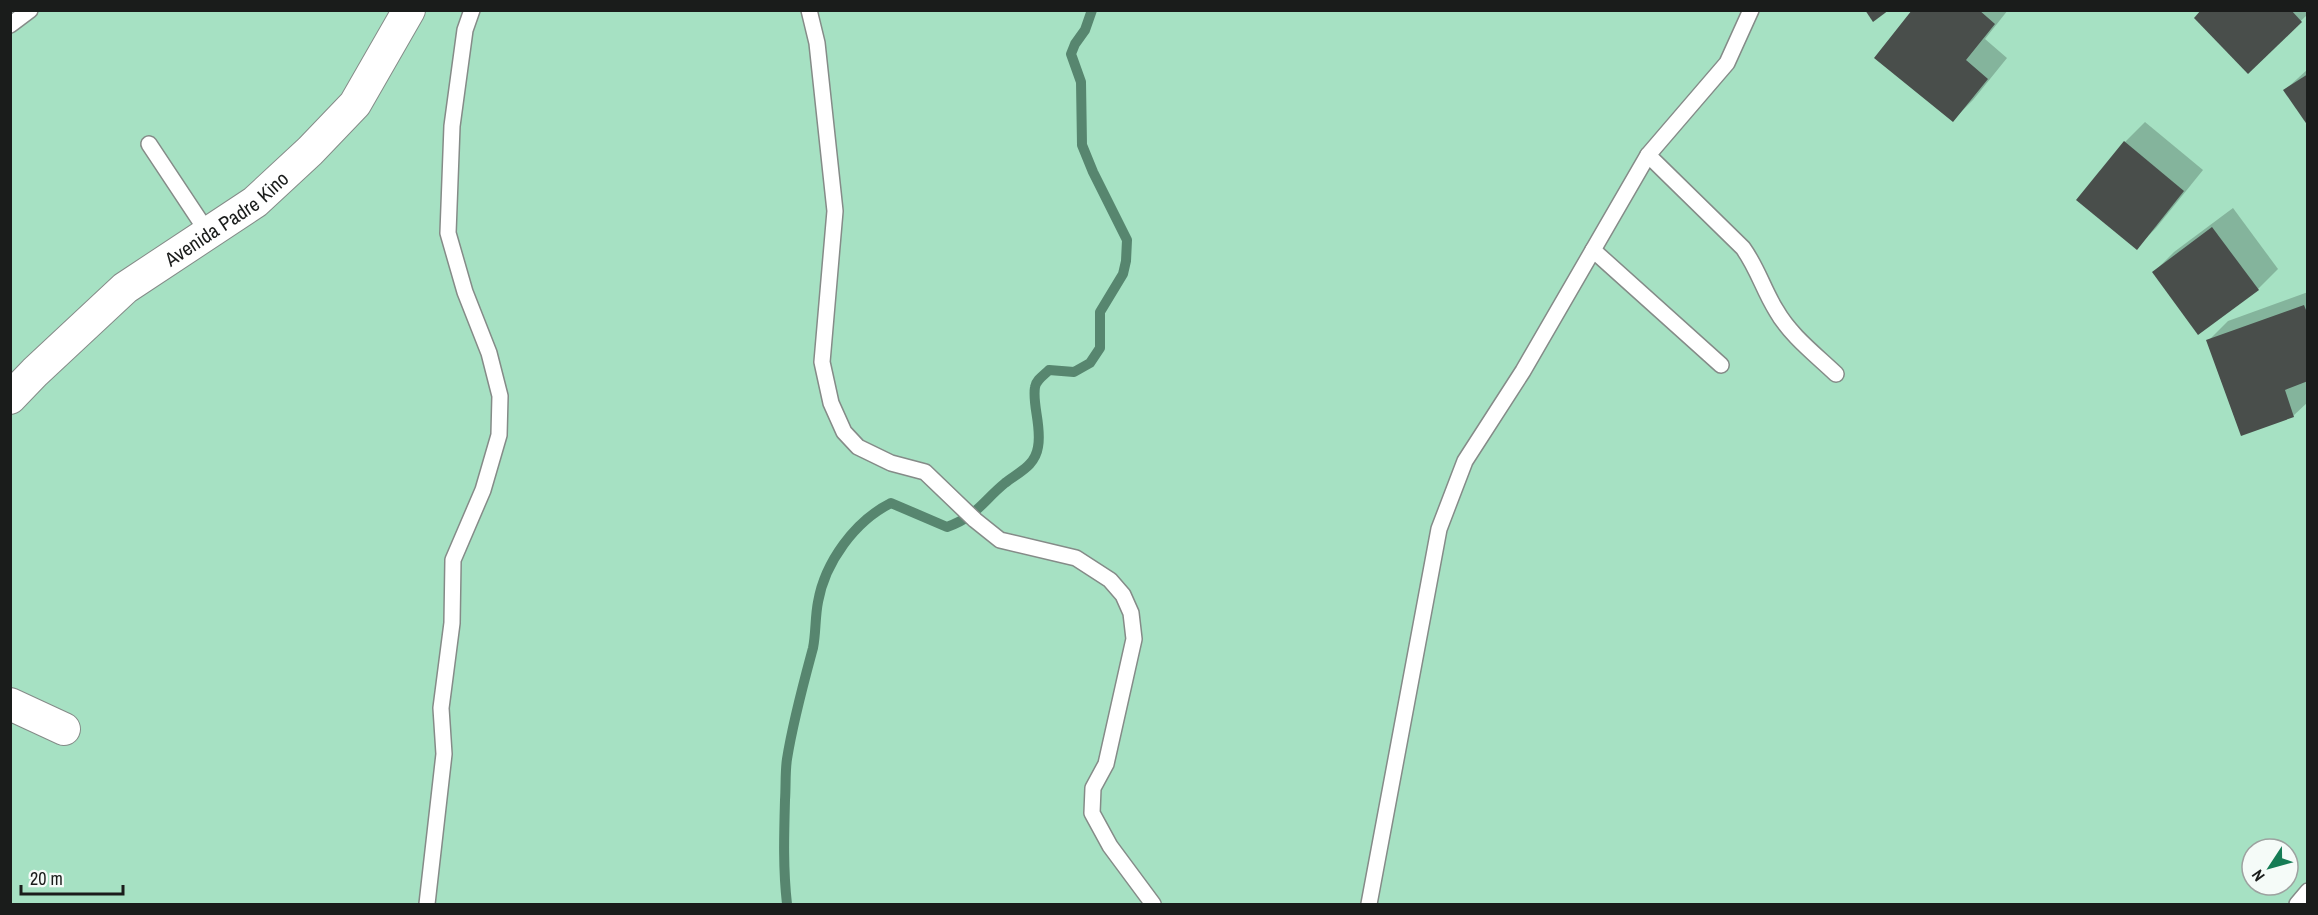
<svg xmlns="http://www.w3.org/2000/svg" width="2318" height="915" viewBox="0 0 2318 915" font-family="'Archivo Narrow',sans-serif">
<rect width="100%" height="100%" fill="#e8eeea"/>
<!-- green -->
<path fill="#a6e1c3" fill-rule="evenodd" d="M10,11H2307V904H11ZM2252,849H2288V885H2252Z"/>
<!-- shadow -->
<g fill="#0003">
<path d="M1914,10H2008L1985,39L2007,58L1973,100L1953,120Z"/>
<path d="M2203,10H2308V14L2248,72Z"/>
<path d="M2308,69V124L2285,90Z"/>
<path d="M2145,122L2203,170L2156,228L2136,248L2125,142Z"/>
<path d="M2233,208L2278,269L2258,289L2154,272L2174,252Z"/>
<path d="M2308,292V402L2293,416L2208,341L2228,321Z"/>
</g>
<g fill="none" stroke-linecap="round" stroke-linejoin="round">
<!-- stream -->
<path stroke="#57866f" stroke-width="10" d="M787,904C783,869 784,835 785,800C786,786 785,772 787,759C793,721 803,685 813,648C816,633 815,617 818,602C825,562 855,521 891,503L947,527C977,516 982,502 1005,483C1019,472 1035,466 1038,447C1042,426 1032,405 1035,387C1036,380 1044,375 1049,370L1074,372L1090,363L1100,348V312L1123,274L1126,261L1127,240L1093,172L1082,145L1081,82L1071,54L1075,44L1085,30L1092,10"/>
</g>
<!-- building -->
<g fill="#494e4b">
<path d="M1865,10H1889L1873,22Z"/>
<path d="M1912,10H1979L1995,24L1966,60L1988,79L1953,122L1874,58Z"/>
<path d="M2201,10H2291L2302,22L2248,74L2194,18Z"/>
<path d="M2308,74V126L2283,90Z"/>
<path d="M2124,141L2184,191L2137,250L2076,200Z"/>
<path d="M2212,227L2259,290L2198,335L2152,272Z"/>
<path d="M2304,305L2308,315V381L2285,390L2294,417L2241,436L2206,340Z"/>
</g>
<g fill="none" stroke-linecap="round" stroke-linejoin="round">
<defs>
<g id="lane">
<path d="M809,10L817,43L835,211L822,362L831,403L844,432L858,447L891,463L925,472L975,520L1000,540L1076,558L1110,580L1123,595L1131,613L1134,639L1106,764L1093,788L1092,813L1110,846L1153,904"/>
<path d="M10,25L30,10"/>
<path d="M149,144L208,233"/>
<path d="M1648,155L1743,248C1758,269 1763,289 1776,310C1790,335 1815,354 1836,374"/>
<path d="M1593,250L1721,365"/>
<path d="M427,904L444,754L441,708L452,623L453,560L483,490L499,435L500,396L489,353L465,292L448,233L452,126L465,30L472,10"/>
<path d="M1369,904L1439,529L1465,461L1523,371L1648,155L1727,63L1751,10"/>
<path d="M2297,904L2308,891"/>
</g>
<g id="street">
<path id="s1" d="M10,398L35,372L125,288L255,202L310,151L355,104L409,10"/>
<path d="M10,704L64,729"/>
</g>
</defs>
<!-- lane casing -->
<use href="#lane" stroke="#858b88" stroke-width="18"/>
<!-- street casing -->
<use href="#street" stroke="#858b88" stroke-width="34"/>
<!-- lane -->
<use href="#lane" stroke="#fff" stroke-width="15"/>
<!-- street -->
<use href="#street" stroke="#fff" stroke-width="32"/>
</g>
<g text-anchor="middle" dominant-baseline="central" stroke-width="6" stroke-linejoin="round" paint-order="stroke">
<!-- street labels -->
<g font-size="20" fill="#1a1c1b" stroke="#f5fbf8">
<text stroke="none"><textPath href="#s1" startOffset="282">Avenida Padre Kino</textPath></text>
</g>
</g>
<!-- border -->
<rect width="2318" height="915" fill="none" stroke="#1a1c1b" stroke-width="24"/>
<!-- north arrow -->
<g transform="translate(2270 867) rotate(234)"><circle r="28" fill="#f5fbf8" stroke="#9da2a0" stroke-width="1.5"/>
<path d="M0-4.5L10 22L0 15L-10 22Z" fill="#167c55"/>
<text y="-9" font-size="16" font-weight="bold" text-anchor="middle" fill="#1a1c1b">N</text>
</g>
<!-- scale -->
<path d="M21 885v9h102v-9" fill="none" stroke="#1a1c1b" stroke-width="3"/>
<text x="30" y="885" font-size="18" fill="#1a1c1b" stroke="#f5fbf8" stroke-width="4.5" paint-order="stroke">20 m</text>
</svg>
